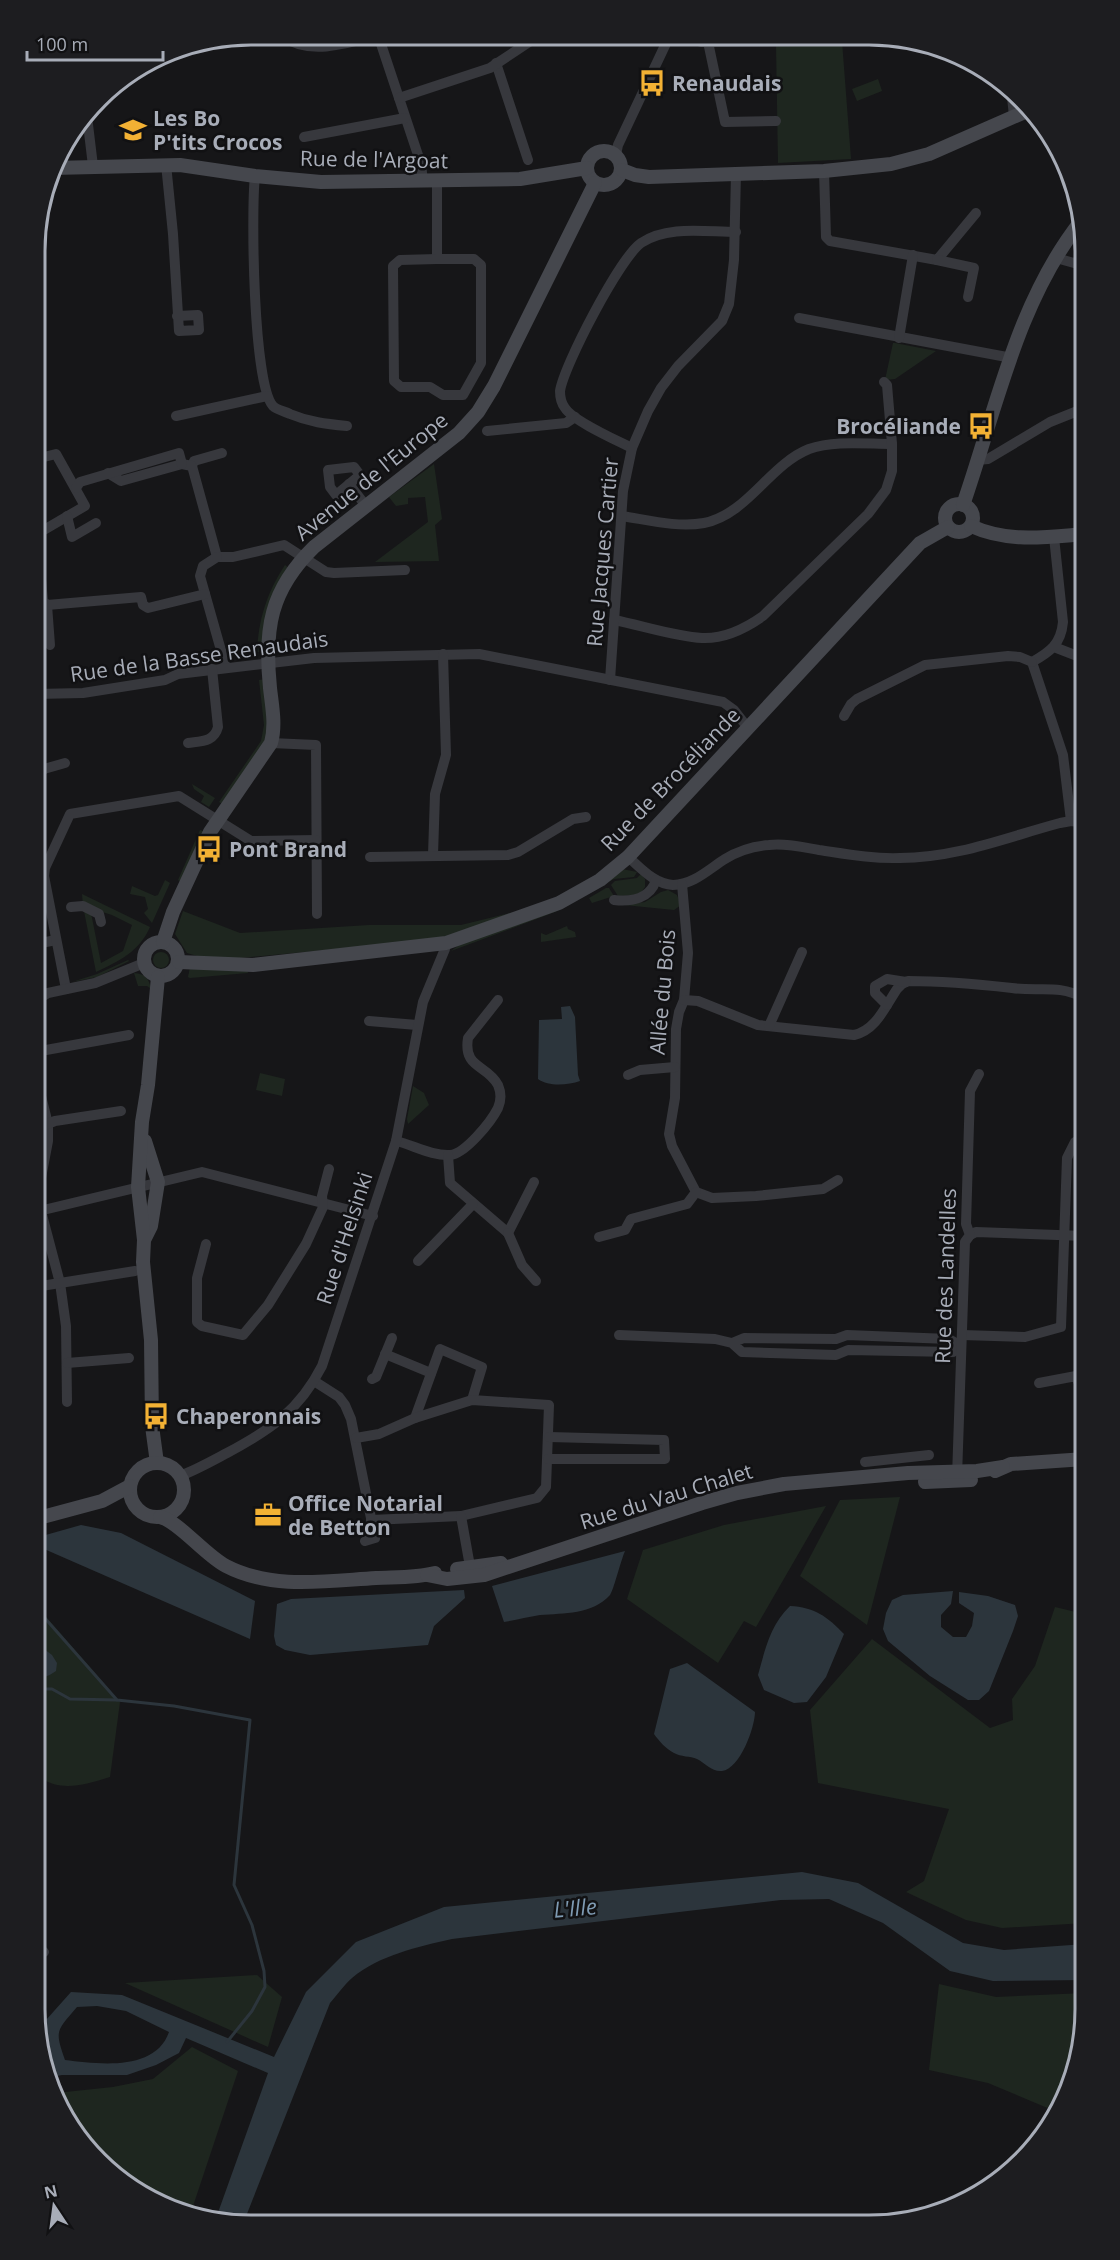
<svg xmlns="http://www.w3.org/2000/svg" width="1120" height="2260" viewBox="0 0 1120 2260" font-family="'Open Sans',sans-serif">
<rect width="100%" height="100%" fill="#161618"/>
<!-- green -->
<g fill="#1e261f">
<path d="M804,41H842L851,159L778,163L776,44Z"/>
<path d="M878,79L882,91L857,101L852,89Z"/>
<path d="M893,343H895L936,351L895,379L885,380Z"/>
<path d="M434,464L442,519L435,525L439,561L375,562L428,522L425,497L408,498V504L396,506L389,497Z"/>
<path d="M285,565L290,569L262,652H257C258,620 267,592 285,565Z"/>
<path d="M265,679L268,737L224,805L219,802L261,741L264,725L259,680Z"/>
<path d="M192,784L215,798L209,807L201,802L204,796L194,789Z"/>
<path d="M200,830L206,832L181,882L178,880Z"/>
<path d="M622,869L637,872L634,877L614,879L555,912L451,951L459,945Z"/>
<path d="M641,874L645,879V887L639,895L618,896L611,885L615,881L637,878Z"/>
<path d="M165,880L170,883L152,923L144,913L148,909L145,897L130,894L132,886L155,896L158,895Z"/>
<path d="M606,888H609L614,896L592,903L589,898Z"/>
<path d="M668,890L677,895L681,905L674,910L624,905L645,902L661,892Z"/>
<path d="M82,894L150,927C139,952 119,961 96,972L84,911L91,913L101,963L123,951L132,925L112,915L83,906Z"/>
<path d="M183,911L240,933L369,925H461L514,912L444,939L230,959L197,956L187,953L175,934Z"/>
<path d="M567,926L568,929L575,932L576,937L541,942V933L546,935Z"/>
<circle cx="161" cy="960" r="8"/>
<path d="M128,960L129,961L97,977L72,982L97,974Z"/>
<path d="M190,967L247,970L248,973L190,978L188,977Z"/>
<path d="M134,973C146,974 149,979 151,989L147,986H138Z"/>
<path d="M260,1073L285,1079L282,1096L256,1090Z"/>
<path d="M413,1086L424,1093L429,1105L408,1124L407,1119Z"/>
<path d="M900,1497L867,1625L800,1576L840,1500Z"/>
<path d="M826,1506L756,1627L744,1621L718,1663L627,1599L643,1550L724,1525Z"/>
<path d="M35,1604L120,1702L110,1777C84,1785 57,1794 35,1773Z"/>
<path d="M1055,1607L1080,1613L1085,1666V1923L1002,1928L966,1920L906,1892L924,1881L949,1809L818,1783L810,1710L872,1639L990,1728L1013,1720L1012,1699L1035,1666Z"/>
<path d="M257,1975L282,1997L268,2047L125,1983Z"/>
<path d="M939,1984L996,1997L1085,1993V2024L1069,2092L1057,2112L988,2083L929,2070Z"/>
<path d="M192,2047L238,2071L190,2215L168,2209L109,2172L56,2093L113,2087L153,2079Z"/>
</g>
<!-- water -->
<g fill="#2c353c" fill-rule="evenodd">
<path d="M570,1006L575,1017L578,1075L580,1081C568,1085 549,1087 538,1079L539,1020L562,1019L561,1007Z"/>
<path d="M81,1525L121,1533L255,1601L250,1639L35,1545V1538Z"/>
<path d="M625,1551C621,1560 613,1592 610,1595C592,1615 564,1613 540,1615C528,1617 516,1620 504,1622L492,1586Z"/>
<path d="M464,1590L465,1598L434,1626L428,1645L310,1655L285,1650L276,1645L274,1636L277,1604L291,1599Z"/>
<path d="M953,1591L951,1604L941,1615V1627L953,1637H966L972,1626L974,1613L959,1603V1592L988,1596L1015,1605L1018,1616L1013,1631L989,1691L979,1700H968L930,1676L888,1641L883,1629L886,1613L892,1600L903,1595Z"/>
<path d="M790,1606C814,1607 828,1617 844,1634L826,1677L807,1702L794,1703L764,1690L758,1675C765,1650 770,1625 790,1606Z"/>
<path d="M35,1642L52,1655L57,1663L56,1671C49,1676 43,1679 35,1675Z"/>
<path d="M687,1663L755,1712C755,1727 740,1769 722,1771C712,1772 705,1763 697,1759C690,1756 681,1757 674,1753C666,1749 659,1741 654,1734L670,1669Z"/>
<path d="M802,1872L858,1883L963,1943L1004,1950L1085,1944V1980L993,1981L950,1971L883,1923L829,1899L781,1900L452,1939C417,1947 380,1955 352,1978C344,1985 337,1995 330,2003L243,2224L215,2221L268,2073L186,2038L179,2053L156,2065L127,2075H62L46,2078L44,2065L47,2064L46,2043L38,2029L71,1992L122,1995L274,2057L306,1992L356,1942L444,1907ZM97,2006L126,2011L169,2032C155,2072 98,2064 65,2060C54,2029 57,2031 77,2007Z"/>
</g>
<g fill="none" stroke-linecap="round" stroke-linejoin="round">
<!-- stream -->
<g stroke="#2c353c" stroke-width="3">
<path d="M35,1607L117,1700L174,1706L250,1720L234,1885L252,1925L264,1971L265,1987L252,2011L227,2042"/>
<path d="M35,1689H52L70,1699L117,1700"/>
</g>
<!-- street -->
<g stroke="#37383d" stroke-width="10">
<path d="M280,35C311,57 343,43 378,36"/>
<path d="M378,35L421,164L423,181"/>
<path d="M689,37L701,42L804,41"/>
<path d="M708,42L725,122L776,121"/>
<path d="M496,63L528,160"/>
<path d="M1011,88L1014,116"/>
<path d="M399,98L490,68L538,36"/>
<path d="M87,116L93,166"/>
<path d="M304,137L405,118"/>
<path d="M616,155L618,145L669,37"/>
<path d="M166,164L173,234L179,331L199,330L198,315L177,316"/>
<path d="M824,171L826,237L830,241L937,260L976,213"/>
<path d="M255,176C251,210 253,385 273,406C277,410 284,411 290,414C309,422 326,424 347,426"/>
<path d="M437,181V259"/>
<path d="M1056,258L1074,263L1085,259"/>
<path d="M437,259H474L481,265V363L463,395H443L430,387H401L394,381L393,266L400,260Z"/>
<path d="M937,260L974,268L968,297"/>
<path d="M799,318L1012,358"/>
<path d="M899,338L913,255"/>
<path d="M176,416L267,396"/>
<path d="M487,431L566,423L575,417"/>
<path d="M632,448C616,440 573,421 565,408C561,403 560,397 560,391C564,365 620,258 641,243C667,225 706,232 736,232"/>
<path d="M36,459L56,454L85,506L37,534L43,601L47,605L50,645"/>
<path d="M977,460L988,459L1050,422L1085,408"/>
<path d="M192,466L194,461L222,453"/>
<path d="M354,467L360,475L336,495L330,487L328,470Z"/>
<path d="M108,473L121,481L182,464L192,466L217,557H233L284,545L326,572L334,573L405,570"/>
<path d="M349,484L366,506"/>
<path d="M76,488L80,482L179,453L182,464"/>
<path d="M67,516L72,537L96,523"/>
<path d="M622,516C648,520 678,528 704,523C748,514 769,465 809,449C834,440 866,444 892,444"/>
<path d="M217,557L203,566L200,576L226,668"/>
<path d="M47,605L141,597L143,605L148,608L205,594"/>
<path d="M614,620C640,625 676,637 702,638C724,639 746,628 763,616L868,514L886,490L892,471V444L887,385L884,382"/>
<path d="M1054,647L1085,659"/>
<path d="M1032,662L1063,755L1071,821"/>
<path d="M1032,662C1050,652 1061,644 1063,622L1054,537"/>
<path d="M610,680L623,491L632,448L648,411L661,388L678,366L722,321L729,304L734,260L736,173"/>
<path d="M36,694L83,693L165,680L178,674L314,658L479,654L723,702L734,710L748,728"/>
<path d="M844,716L851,704L857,699L925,665L1008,656L1020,657L1032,662"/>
<path d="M188,743C202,741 214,742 218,727L212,669"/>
<path d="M271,743L316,745L317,914"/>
<path d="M36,778L44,769L65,763"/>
<path d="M433,855L435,794L446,755L443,654"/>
<path d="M370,857L508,855L518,852L573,819L586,817"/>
<path d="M628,857C641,868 654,884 673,885C693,885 709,869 725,859C738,851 755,846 769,845C785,843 802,847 819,850C846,854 873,859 900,858C957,858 1007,837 1060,823L1071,821L1085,823"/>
<path d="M682,884L688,953L684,1000L679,1012L676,1029L675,1098L669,1134L672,1146L696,1192L712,1198L756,1196L823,1189L838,1180"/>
<path d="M614,900C631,902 650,899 656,880"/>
<path d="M71,907L83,906L99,914L101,922"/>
<path d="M36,944L56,940"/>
<path d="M66,989L44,876L45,868L70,814L179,796L251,841L316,840"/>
<path d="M684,1000L698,1001L758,1025L854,1035C876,1030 885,1007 897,989L902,984L908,981C943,981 977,984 1012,988C1042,992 1056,984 1085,998"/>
<path d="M887,1005L875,993V986L887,979L906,982"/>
<path d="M36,1012L40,998L48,993L95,983L144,963"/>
<path d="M369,1021L417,1025"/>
<path d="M769,1026L802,952"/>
<path d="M35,1052L129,1035"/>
<path d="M35,1072L48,1124V1141L40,1183L41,1211L60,1283L66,1326L67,1402"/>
<path d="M628,1075L640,1070L675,1067"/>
<path d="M1082,1080L1085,1075"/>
<path d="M35,1129L55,1121L121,1111"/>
<path d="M396,1141C413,1145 432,1156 450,1155C465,1154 491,1122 498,1108C501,1101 501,1092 498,1085C487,1064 463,1069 468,1038L498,1000"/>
<path d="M448,1155L450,1183L508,1233L534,1182"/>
<path d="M35,1212L202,1172L373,1216"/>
<path d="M508,1233L522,1265L536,1281"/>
<path d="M970,1235L976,1232L1085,1236"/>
<path d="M599,1237L625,1230L631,1219L687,1204L696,1192"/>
<path d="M206,1244L197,1278V1322L202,1326L243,1335L268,1305L306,1244L323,1207L322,1196L329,1169"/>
<path d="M418,1261L473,1204"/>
<path d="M35,1287L135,1271"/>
<path d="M619,1335L715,1339L732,1343L742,1352L836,1355L848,1350L953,1352L961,1346L949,1339L847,1335L836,1339L744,1338L732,1343"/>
<path d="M962,1335L1025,1337L1061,1327L1067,1158L1075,1142"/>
<path d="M385,1354L431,1373"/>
<path d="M67,1363L129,1358"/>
<path d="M372,1379L376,1377L392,1338"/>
<path d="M314,1381L339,1397L345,1405L351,1419L375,1538L365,1541"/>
<path d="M1039,1383L1076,1376L1085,1398"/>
<path d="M415,1418L440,1349L482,1367L472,1400"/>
<path d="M356,1438L379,1434L415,1418L472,1400L549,1405L546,1487L537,1498L461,1516L371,1520"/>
<path d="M548,1459H665L664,1440L549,1437"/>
<path d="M865,1462L929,1455"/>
<path d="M180,1476C196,1470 212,1461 227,1453C270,1430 299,1411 322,1366L396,1141L423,1002L445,949L446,943"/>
<path d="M957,1477L965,1242L970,1235L966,1224L970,1091L979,1074"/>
<path d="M461,1516L471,1572"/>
<path d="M35,1951L44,1952"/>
</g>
<!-- secondary -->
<g stroke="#45474d" stroke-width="14">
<circle cx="604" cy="168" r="17"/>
<path d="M53,168L180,165L255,176L321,182L520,179L587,168"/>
<path d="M622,170L635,175L649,177L824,171L891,164L929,154L1027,111"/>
<circle cx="959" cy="518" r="14"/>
<path d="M963,505C996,410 1017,302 1081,221"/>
<path d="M971,526C1008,543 1046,537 1085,534"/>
<circle cx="161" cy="959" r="17"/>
<path d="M163,942L173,912L210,832L271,743C276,725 272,706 270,688C264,629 270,590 314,547L459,433L478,412L494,386L595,183"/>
<path d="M179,962L253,965L446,943L559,903L600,880L628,857L920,543L948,527"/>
<path d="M145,1141L158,1182L151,1226L145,1238"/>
<path d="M157,1463L152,1426L151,1340L143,1262L144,1240L138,1187L142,1122L148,1085L158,977"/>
<circle cx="157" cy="1490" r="27"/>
<path d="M995,1471L1011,1464L1085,1459"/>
<path d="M925,1482L971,1480"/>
<path d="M160,1517C177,1520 206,1556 226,1566C272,1590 326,1581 376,1578C395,1577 416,1578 435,1573"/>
<path d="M35,1519L102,1501L130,1486"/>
<path d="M457,1569L501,1563"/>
<path d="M427,1575L447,1579L484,1575L702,1503L737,1493L784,1484L908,1473L977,1471L1003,1467"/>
</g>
</g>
<!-- icons -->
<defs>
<symbol id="bus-bare" viewBox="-9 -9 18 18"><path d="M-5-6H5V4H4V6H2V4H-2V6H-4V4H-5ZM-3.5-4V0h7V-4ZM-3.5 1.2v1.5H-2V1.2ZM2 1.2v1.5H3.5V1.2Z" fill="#f2b134" stroke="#111113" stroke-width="2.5" paint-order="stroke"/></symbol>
<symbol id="school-bare" viewBox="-9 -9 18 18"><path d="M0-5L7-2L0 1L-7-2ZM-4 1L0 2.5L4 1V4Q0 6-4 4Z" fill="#f2b134" stroke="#111113" stroke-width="2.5" paint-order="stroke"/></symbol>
<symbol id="office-bare" viewBox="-9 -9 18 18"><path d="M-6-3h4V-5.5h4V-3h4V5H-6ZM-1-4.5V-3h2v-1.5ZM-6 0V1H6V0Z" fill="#f2b134" stroke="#111113" stroke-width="2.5" paint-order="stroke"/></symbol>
</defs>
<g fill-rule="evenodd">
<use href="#bus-bare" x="633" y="64" width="38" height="38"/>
<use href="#school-bare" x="114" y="111" width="38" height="38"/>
<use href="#bus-bare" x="962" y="407" width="38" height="38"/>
<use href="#bus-bare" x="190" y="830" width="38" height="38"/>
<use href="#bus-bare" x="137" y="1397" width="38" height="38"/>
<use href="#office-bare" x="249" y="1496" width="38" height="38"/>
</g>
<g text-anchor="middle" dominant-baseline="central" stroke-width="5" stroke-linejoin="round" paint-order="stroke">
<!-- poi labels -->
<g font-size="21" font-weight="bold" fill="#a8adb8" stroke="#111113" text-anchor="start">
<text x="672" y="83">Renaudais</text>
<text x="153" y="118">Les Bo<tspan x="153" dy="24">P'tits Crocos</tspan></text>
<text x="961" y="426" text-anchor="end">Brocéliande</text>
<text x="229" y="849">Pont Brand</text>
<text x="176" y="1416">Chaperonnais</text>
<text x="288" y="1503">Office Notarial<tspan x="288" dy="24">de Betton</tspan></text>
</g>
<!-- street labels -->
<g font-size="21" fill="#a8adb8" stroke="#111113">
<text transform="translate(374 159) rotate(1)">Rue de l'Argoat</text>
<text transform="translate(371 476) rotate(-39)">Avenue de l'Europe</text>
<text transform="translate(602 552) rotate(-85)">Rue Jacques Cartier</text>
<text transform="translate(199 656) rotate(-8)">Rue de la Basse Renaudais</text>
<text transform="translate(670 779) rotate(-46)">Rue de Brocéliande</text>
<text transform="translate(662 992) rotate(-85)">Allée du Bois</text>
<text transform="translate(344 1238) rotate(-72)">Rue d'Helsinki</text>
<text transform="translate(945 1276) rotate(-88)">Rue des Landelles</text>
<text transform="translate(666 1496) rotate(-17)">Rue du Vau Chalet</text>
</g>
<!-- water labels -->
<g font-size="22" font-style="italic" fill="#7f9bb3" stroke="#111113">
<text transform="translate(575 1907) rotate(-5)">L'Ille</text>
</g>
</g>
<!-- crop -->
<path d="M0 0H1120V2260H0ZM251 45H869A206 206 0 0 1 1075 251V2009A206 206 0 0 1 869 2215H251A206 206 0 0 1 45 2009V251A206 206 0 0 1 251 45Z" fill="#1d1d20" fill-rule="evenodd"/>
<path fill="none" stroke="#a8adb8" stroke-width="3" d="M251 45H869A206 206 0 0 1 1075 251V2009A206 206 0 0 1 869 2215H251A206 206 0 0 1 45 2009V251A206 206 0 0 1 251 45Z"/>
<!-- north arrow -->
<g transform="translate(54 2206) rotate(347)" stroke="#111113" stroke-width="4.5" paint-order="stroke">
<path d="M0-4.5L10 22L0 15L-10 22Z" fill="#a8adb8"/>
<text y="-9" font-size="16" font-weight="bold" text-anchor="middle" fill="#a8adb8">N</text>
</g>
<!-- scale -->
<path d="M27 51v9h136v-9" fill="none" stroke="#a8adb8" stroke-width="3"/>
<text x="36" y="51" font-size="18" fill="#a8adb8" stroke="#111113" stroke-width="4.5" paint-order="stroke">100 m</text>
</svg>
